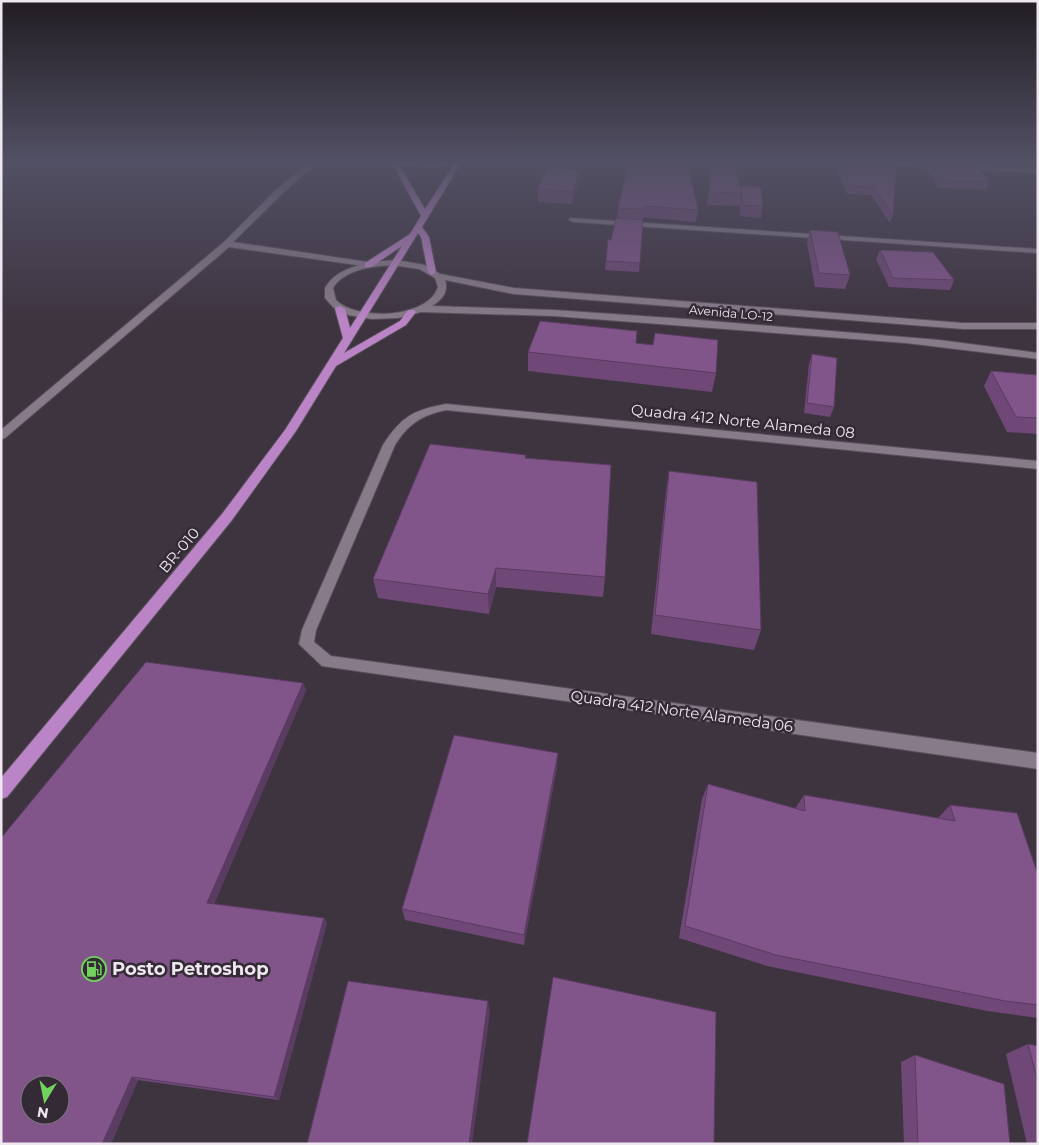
<svg xmlns="http://www.w3.org/2000/svg" width="1039" height="1145" viewBox="0 0 1039 1145" font-family="Montserrat,sans-serif">
<rect width="100%" height="100%" fill="#3e3440"/>
<g fill="none" stroke-linecap="round" stroke-linejoin="round">
<defs>
<g id="minor">
<path d="M309,163H316L282,194L233,242L368,262L371,263V267L229,247L5,438L1,439V430L224,242L276,190Z"/>
<path d="M887,163H920L1038,169V173L890,165Z"/>
<path d="M570,218L1038,249V253L573,222L569,220Z"/>
<path d="M446,404L1038,461V469L446,410C422,415 408,424 395,445L316,630L314,642L331,656L1038,753V769L322,666L299,644L302,630L383,445C401,417 413,410 446,404Z"/>
</g>
<path id="tertiary" d="M396,260L425,265L440,274L514,288L963,323H1038V329H963L514,294L445,280C449,292 442,300 432,306L554,310L686,319L939,340L1038,353V359L906,343L554,316L421,312L398,318L372,319L348,315L334,308L325,298V288C338,265 371,262 396,260ZM399,266L419,269L435,278L438,287C428,319 356,321 336,300L333,288C344,269 379,264 399,266Z"/>
<path id="trunk" d="M392,163H454C446,170 412,166 399,165L425,209L455,163H461L422,227L429,237L436,272L432,275L428,272L421,237L418,233L344,353L400,321L408,310H414L416,312L406,325L336,366L296,431L232,520L7,797L1,799V778L222,514L285,430L343,338L335,309L337,307L340,306L345,309L350,328L402,246L371,267H365V263L410,234L421,216Z"/>
</defs>
<!-- minor casing -->
<use href="#minor" stroke="#59505b" stroke-width="2"/>
<!-- tertiary casing -->
<use href="#tertiary" stroke="#59505b" stroke-width="2"/>
<!-- trunk casing -->
<use href="#trunk" stroke="#59505b" stroke-width="2"/>
<!-- minor -->
<use href="#minor" fill="#877b89" fill-rule="evenodd"/>
<!-- tertiary -->
<use href="#tertiary" fill="#877b89" fill-rule="evenodd"/>
<!-- trunk -->
<use href="#trunk" fill="#bb84c6" fill-rule="evenodd"/>
</g>
<!-- wall -->
<g fill="#6f4877">
<path d="M628,163L698,210L696,222L643,217L639,272L605,270L606,261L617,218L618,208Z"/>
<path d="M711,163H734L741,189V186L763,206L761,218L740,216V206L707,205Z"/>
<path d="M849,163H877L893,215L890,223L871,195L847,194L838,172L840,164L851,165Z"/>
<path d="M930,163H965L989,182L986,190L938,188L927,169Z"/>
<path d="M580,170L579,182L572,204L538,202V189Z"/>
<path d="M810,230L850,275L845,289L815,287L807,243Z"/>
<path d="M880,250L954,280L950,290L889,287L876,259Z"/>
<path d="M636,343L716,373L712,392L528,371V352Z"/>
<path d="M812,354L834,407L830,417L804,413L809,364Z"/>
<path d="M991,371L1038,375V434L1007,432L984,386Z"/>
<path d="M526,455V458L605,577L603,597L496,587L489,614L378,598L373,579Z"/>
<path d="M669,471L761,630L754,650L651,634L666,491Z"/>
<path d="M303,683L306,690L214,904L324,918L327,923L279,1100L138,1080L111,1144H1Z"/>
<path d="M557,767L524,945L405,920L402,909Z"/>
<path d="M708,784L795,809L804,795L938,818L950,805L1038,875V1018L987,1011L767,966L679,938L702,799Z"/>
<path d="M1028,1044L1038,1046V1144H1027L1006,1054Z"/>
<path d="M915,1055L1010,1144H904L901,1062Z"/>
</g>
<!-- shaded-wall -->
<g fill="#5a3b61">
<path d="M580,170L579,182L572,204L573,192Z"/>
<path d="M496,568V587L489,614L488,594Z"/>
<path d="M303,683L306,690L212,909L207,903Z"/>
<path d="M558,753L557,767L524,945V935Z"/>
<path d="M324,918L327,923L279,1100L274,1097Z"/>
<path d="M488,1001L490,1013L472,1144H469Z"/>
<path d="M132,1077L138,1080L111,1144H102Z"/>
</g>
<!-- building -->
<g fill="#81548a" stroke="#5a3b61" fill-rule="evenodd">
<path d="M628,163H688L698,210L644,206V209L618,208Z"/>
<path d="M712,163H734L742,193L709,192Z"/>
<path d="M856,163H877L879,166L896,168L893,215L874,187L850,186L840,164L858,165Z"/>
<path d="M931,163H974L989,182L941,180Z"/>
<path d="M547,168L580,170L573,192L538,189Z"/>
<path d="M741,186L761,187L763,206L743,205Z"/>
<path d="M616,218L643,220L640,263L606,261L608,239L611,240Z"/>
<path d="M810,230L838,232L850,275L819,273Z"/>
<path d="M880,250L933,252L954,280L893,278Z"/>
<path d="M540,321L637,331L636,343L653,345L655,333L718,340L716,373L528,352Z"/>
<path d="M812,354L837,358L834,407L807,403Z"/>
<path d="M991,371L1038,375V418L1016,417Z"/>
<path d="M430,444L526,455L525,458L611,465L605,577L496,568L488,594L373,579Z"/>
<path d="M669,471L757,482L761,630L655,615Z"/>
<path d="M146,662L303,683L207,903L324,918L274,1097L132,1077L102,1144H1V838ZM30,1085H60V1115H30Z"/>
<path d="M454,735L558,753L524,935L402,909Z"/>
<path d="M708,784L805,811L804,795L955,821L950,805L1017,813L1038,875V1005L1005,1001L776,955L685,926Z"/>
<path d="M553,977L716,1012L714,1144H527Z"/>
<path d="M348,981L488,1001L469,1144H307Z"/>
<path d="M1028,1044L1038,1046V1082Z"/>
<path d="M915,1055L1004,1084L1010,1144H918Z"/>
</g>
<!-- sky -->
<linearGradient id="sky" x2="0" y2="1"><stop stop-color="#221d23"/><stop offset="0.5" stop-color="#525064"/><stop offset="1" stop-color="#525064" stop-opacity="0"/></linearGradient>
<rect width="1039" height="323" fill="url(#sky)"/>
<!-- icons -->
<defs>
<symbol id="fuel-ring" viewBox="-11 -11 22 22"><circle r="9.5" fill="#342a36" stroke="#71d35e" stroke-width="1.5"/><path d="M-5.5-6h7V0h2V4h1.3V-2.5L3-4.5l.8-.8L6-3V5H2.5V1h-1V6h-7ZM-4.2-4.7v3.2H.2V-4.7Z" fill="#71d35e"/></symbol>
</defs>
<g fill-rule="evenodd">
<use href="#fuel-ring" x="80" y="955" width="28" height="28"/>
</g>
<g text-anchor="middle" dominant-baseline="central" stroke-width="5" stroke-linejoin="round" paint-order="stroke">
<!-- far-street labels -->
<g font-size="12" fill="#eee7ef" stroke="#342a36">
<text transform="translate(731 313) rotate(5)">Avenida LO-12</text>
</g>
<!-- street labels -->
<g font-size="15" fill="#eee7ef" stroke="#342a36">
<text transform="translate(743 421) rotate(6)">Quadra 412 Norte Alameda 08</text>
<text transform="translate(179 550) rotate(-50)">BR-010</text>
<text transform="translate(682 711) rotate(8)">Quadra 412 Norte Alameda 06</text>
</g>
<!-- near-poi labels -->
<g font-size="18" font-weight="bold" fill="#eee7ef" stroke="#342a36" text-anchor="start">
<text x="112" y="969">Posto Petroshop</text>
</g>
</g>
<!-- border -->
<rect width="1039" height="1145" fill="none" stroke="#eee7ef" stroke-width="5"/>
<!-- north arrow -->
<g transform="translate(45 1100) rotate(190)"><circle r="24" fill="#342a36" stroke="#7e7680"/>
<path d="M0-4L9 19L0 12L-9 19Z" fill="#71d35e"/>
<text y="-8" font-size="14" font-weight="bold" text-anchor="middle" fill="#eee7ef">N</text>
</g>
</svg>
